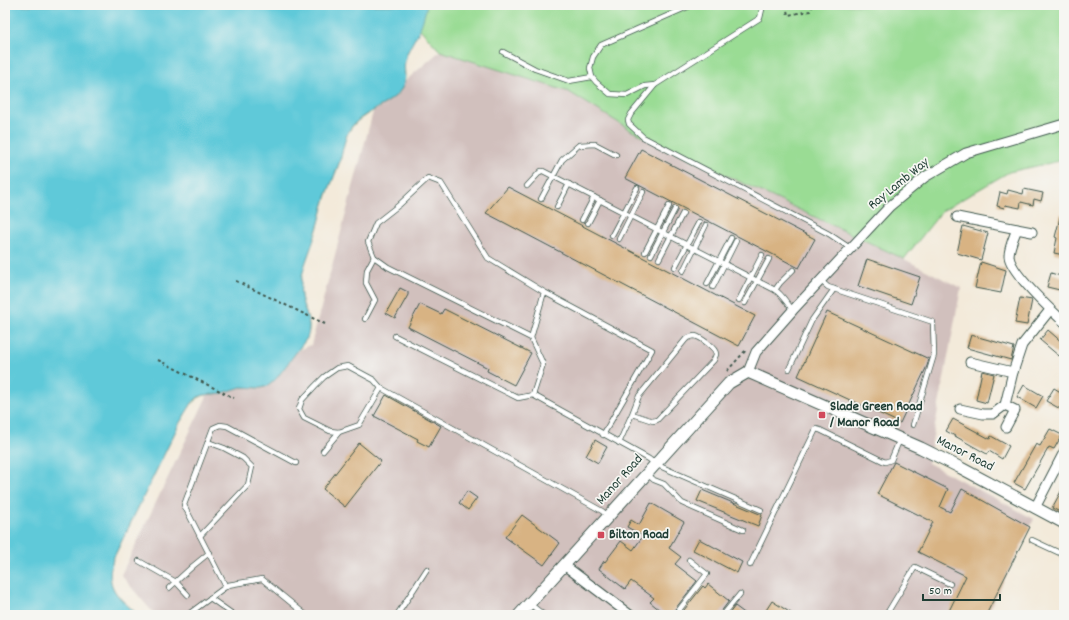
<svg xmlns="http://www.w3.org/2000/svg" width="1069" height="620" viewBox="0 0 1069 620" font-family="Dekko,sans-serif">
<rect width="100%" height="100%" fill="#f6f6f2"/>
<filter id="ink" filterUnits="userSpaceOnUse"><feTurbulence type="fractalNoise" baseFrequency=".025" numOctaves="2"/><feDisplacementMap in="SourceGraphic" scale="8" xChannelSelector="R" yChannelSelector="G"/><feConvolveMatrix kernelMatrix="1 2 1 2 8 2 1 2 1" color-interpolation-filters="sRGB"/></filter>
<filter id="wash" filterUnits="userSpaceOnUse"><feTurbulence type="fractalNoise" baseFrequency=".012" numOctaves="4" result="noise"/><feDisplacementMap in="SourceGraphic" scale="16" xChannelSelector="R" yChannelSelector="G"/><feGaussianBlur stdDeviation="0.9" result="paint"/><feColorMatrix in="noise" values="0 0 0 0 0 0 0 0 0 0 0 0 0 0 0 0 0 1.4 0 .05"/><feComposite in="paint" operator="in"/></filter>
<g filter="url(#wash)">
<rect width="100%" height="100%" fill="#f3eada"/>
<!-- industrial -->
<path fill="#d1c0bd" d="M440,51L569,92L632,131L904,259L961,288L928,463L1034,519L987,615H155L121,575L211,388L311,345L374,108Z"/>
<!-- green -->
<path fill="#9adc94" stroke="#5c8c64" d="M274,5H1064V160L1009,172L942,211L904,259L632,131L569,92L440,51L420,29C415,38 408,49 405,59C403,68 407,77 403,86C395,104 364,111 352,127C344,136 343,150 340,161C336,173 330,185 326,198C322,209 320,221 316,233C313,242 309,252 306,261C302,272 299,285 301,297C304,312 313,322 307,338L276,379L268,386L261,388L241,387L223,393L204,395L198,398L192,403L179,424L113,559C104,588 118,596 138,615H5Z"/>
<!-- water -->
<g fill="#5fc9d9" stroke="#3f8386">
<path d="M5,5H427C425,13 423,21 420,28C416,39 407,49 405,61C403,70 407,80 402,88C389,109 355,111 346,137C343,146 342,155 339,163C335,175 330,186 326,197C322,209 320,221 316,232C312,247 305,261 302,276C301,282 300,290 301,297C304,312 313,322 307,338L276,379L268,386L261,388L241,387L223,393L204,395L198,397L192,403L179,424L113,559C104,588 118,597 138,615H5Z"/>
<path d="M614,5H646C635,13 624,17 614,5Z"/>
</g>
<g id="blocks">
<!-- building -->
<g fill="#d8b383">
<path d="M641,149L815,239L799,268L625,178Z"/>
<path d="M508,187L755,316L739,346L486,213Z"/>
<path d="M1024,189L1043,193L1041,201L1034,199L1033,205L1021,202L1020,208L1005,205L1004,208L997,206L1000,192L1007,194L1008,190L1023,194Z"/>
<path d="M1061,214H1064V255L1054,253L1057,238L1055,237Z"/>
<path d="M963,226L988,233L981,260L957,253Z"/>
<path d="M867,259L920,277L911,304L858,286Z"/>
<path d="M981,262L1006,270L1001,293L975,288Z"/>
<path d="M1051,273L1064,277V291L1047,287Z"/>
<path d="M400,288L408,292V295L395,318L386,313Z"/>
<path d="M1020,298L1032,300L1027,325L1015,323Z"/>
<path d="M420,304L441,314L444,309L531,353L514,385L487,371L488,368L408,327Z"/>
<path d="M827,312L929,359L927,366L900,423L798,376Z"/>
<path d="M1048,330L1064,344V350L1059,356L1040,340Z"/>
<path d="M971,335L1014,347L1011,360L967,348Z"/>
<path d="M982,371L994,374L987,403L976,400Z"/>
<path d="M1024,385L1043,396L1036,408L1017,397Z"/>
<path d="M1054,388L1064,394V411L1046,401Z"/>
<path d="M386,395L441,426L429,447L417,441L418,439L374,416Z"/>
<path d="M953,419L990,439L991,436L1009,446L1002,459L989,451L987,454L946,431Z"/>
<path d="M1050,429L1062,435L1054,449L1049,447L1025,489L1014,483L1036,444L1040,446Z"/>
<path d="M595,440L607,447L598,463L586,456Z"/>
<path d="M359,443L381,461L345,507L323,489Z"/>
<path d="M894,462L948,489L940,507L950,512L962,489L1030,527L986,615H947L966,576L918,552L933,522L877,494Z"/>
<path d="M1064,486V514L1052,508Z"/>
<path d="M702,490L762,515L758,526L697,501Z"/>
<path d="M467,491L477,498L468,510L459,503Z"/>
<path d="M651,503L684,522L669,548L681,557L675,564L697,581L672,613L671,615H666L650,602L654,598L631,581L625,589L599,569L604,561L605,562L621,541L633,550L643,536L627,527L631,520L639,525Z"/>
<path d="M522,515L560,543L544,565L505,537Z"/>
<path d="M699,539L742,562L737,573L693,550Z"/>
<path d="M708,584L729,601L720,613L719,615H680L703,586L705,588Z"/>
<path d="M772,601L794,615H763Z"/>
<path d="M735,606L747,615H728Z"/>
</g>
</g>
</g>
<g filter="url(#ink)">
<use href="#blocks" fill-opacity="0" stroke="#3f574d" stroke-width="1"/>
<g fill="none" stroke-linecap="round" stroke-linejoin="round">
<defs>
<g id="service">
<path d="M763,5L760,18L655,85L631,114L628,120L629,124L643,137L829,234L850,248"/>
<path d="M503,52L535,69L569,81L592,77"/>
<path d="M655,85L645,86L627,95L610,94L596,82L592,77L590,68L593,57L601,45L692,5"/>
<path d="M527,186L539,173L541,171H543L775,290C783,295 786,303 793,310"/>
<path d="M541,199L562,160L579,145L595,144L616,155"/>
<path d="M557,207L569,184"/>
<path d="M582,220L594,197"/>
<path d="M588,223L600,200"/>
<path d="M612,235L637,188"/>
<path d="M619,239L643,192"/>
<path d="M645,252L669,206"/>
<path d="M651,255L675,209"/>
<path d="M659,259L683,213"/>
<path d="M675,267L699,222"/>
<path d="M683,271L706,225"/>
<path d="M820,280L828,287L933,322L934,355L913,425"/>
<path d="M707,284L731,238"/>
<path d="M713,287L736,241"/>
<path d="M775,290L780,283L793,270"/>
<path d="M544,292L652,350L603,435"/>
<path d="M739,300L762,255"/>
<path d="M745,303L769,259"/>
<path d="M365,319L375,300L366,283L367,270L374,257"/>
<path d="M395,336L518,398L533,395"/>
<path d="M531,338L388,267L374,257L368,242L376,223L399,205L428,178L441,183L488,258L544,292L531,338L543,364L533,395L649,459L655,464L761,510"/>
<path d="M789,369L812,320L834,289"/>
<path d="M381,388L374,380L348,366L337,368L324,377L315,386L302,400L299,409L304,418L330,431L339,432L359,425L381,388L602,511L608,516"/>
<path d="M619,443L632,414L639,396L686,339C689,338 691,336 695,336C700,337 716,348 716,354C716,356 714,358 714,360L657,420L653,421L632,414"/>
<path d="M323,451L339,432"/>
<path d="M647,474L654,480L664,484L682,503L743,530"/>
<path d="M200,536L248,485L252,467L243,458L224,448L208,442"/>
<path d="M1032,540L1064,555"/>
<path d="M139,561L176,582L188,595"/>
<path d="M750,565L816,429L820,430L885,462L891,460L900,439"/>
<path d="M226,587L184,505L213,428L220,425L227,426L296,463"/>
<path d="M169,588L193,566L209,553"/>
<path d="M210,598L234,615"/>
<path d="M530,604L544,615"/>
<path d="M190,615V613L228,585L262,579L306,615"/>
<path d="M397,615L427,569"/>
<path d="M675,615L707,574L689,560"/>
<path d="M723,615L740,594"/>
<path d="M886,615L915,567L950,584"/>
</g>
<g id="minor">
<path d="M957,217L1032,232"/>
<path d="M1017,229C1014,237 1009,247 1009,256C1010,272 1051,310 1064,322"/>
<path d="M970,362L1013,372"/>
<path d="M748,372L756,352L793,310L890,206L925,177L966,153L1064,124"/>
<path d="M960,409L983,414H993L1005,405"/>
<path d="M1006,427L1015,410L1005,405L1013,372L1022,345L1050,310"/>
<path d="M1035,508L1064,452"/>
<path d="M564,565L630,615"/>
</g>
<path id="tertiary" d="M519,615L729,383L748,372L921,448L961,468L1064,523"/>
</defs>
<!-- service casing -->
<use href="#service" stroke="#3f574d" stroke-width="6"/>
<!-- minor casing -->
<use href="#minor" stroke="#3f574d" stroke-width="11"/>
<!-- tertiary casing -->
<use href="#tertiary" stroke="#3f574d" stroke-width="13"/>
<!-- path -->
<g stroke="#3f574d" stroke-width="2" stroke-dasharray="3 3" stroke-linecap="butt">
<path d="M786,5L788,15L810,11L813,5"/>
<path d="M236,281L325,324"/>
<path d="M158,360L234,398"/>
<path d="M727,371L747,349"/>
</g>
<!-- service -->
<use href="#service" stroke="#fff" stroke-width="4.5"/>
<!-- minor -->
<use href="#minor" stroke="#fff" stroke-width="9"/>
<!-- tertiary -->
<use href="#tertiary" stroke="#fff" stroke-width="11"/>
</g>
</g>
<!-- markers -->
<g fill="#d1495b" stroke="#f6f6f2" stroke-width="1.5">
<rect x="818" y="411" width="8" height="8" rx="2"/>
<rect x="597" y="531" width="8" height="8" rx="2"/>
</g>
<g text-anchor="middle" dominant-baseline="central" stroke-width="3.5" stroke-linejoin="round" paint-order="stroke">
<!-- street labels -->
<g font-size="14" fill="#1f3d34" stroke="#f6f6f2">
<text transform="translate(899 184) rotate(-39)">Ray Lamb Way</text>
<text transform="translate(965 454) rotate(27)">Manor Road</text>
<text transform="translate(620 480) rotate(-48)">Manor Road</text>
</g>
<!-- poi labels -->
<g font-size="14" font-weight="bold" fill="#1f3d34" stroke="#f6f6f2" text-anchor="start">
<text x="830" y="407">Slade Green Road<tspan x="830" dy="16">/ Manor Road</tspan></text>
<text x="609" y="535">Bilton Road</text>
</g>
</g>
<!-- margin -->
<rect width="1069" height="620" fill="none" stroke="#f6f6f2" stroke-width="20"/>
<!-- scale -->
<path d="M923 594v6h77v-6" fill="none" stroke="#1f3d34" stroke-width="2"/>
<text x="929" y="594" font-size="12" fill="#1f3d34" stroke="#f6f6f2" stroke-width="3" paint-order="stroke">50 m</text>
</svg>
